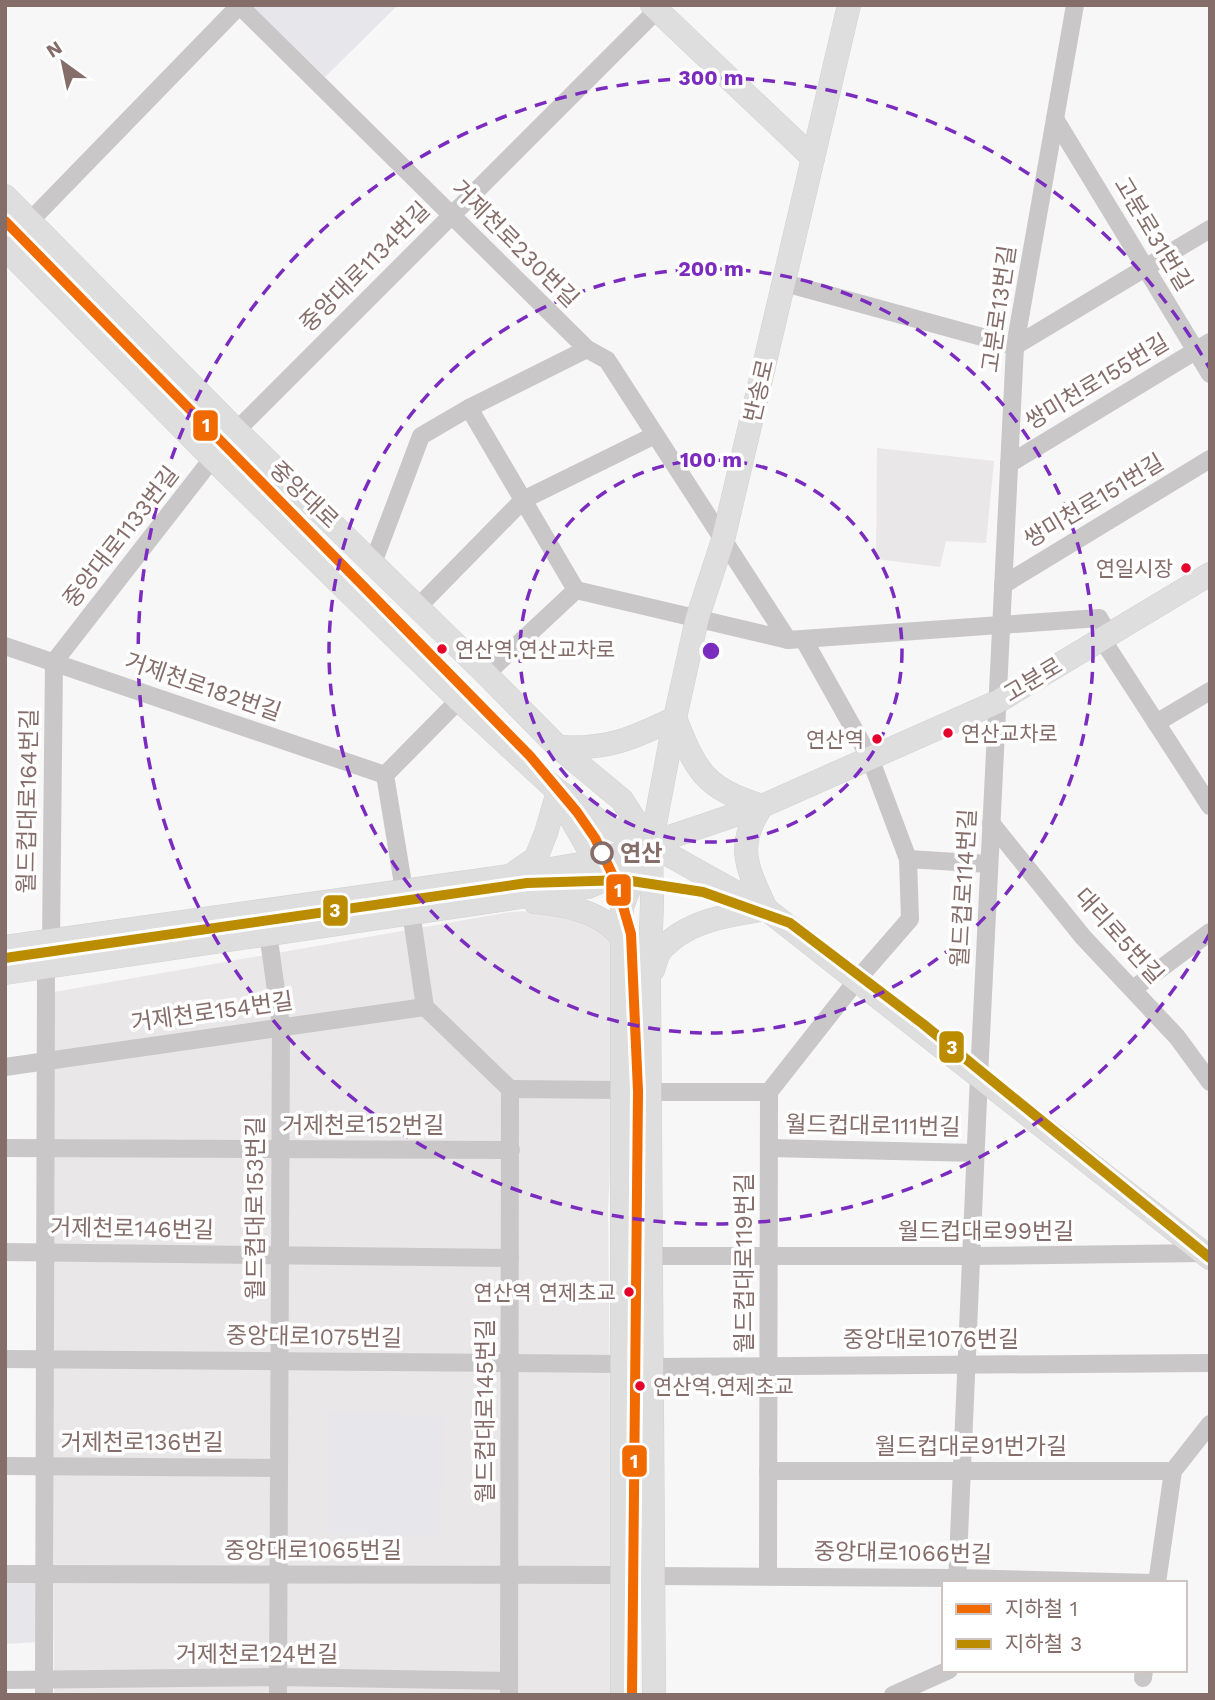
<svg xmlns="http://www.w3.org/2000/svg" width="1215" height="1700" viewBox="0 0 1215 1700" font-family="'Work Sans','Noto Sans KR',sans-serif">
<rect width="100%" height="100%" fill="#f7f7f8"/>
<!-- built -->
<g fill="#eae7e8">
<path d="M877,448L994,461L986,543L946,541L940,567L876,559Z"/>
<path d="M553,910L590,922L618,947V1029L608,1207L613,1695H54V992L510,912Z"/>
</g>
<!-- green -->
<g fill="#e7e6ea">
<path d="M252,5H398L325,77Z"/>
<path d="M328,1412L445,1416L439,1537L327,1534Z"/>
<path d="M5,1578H39V1642L5,1644Z"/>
</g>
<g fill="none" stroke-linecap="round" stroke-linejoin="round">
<defs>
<g id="major">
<path d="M652,5L813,158"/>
<path d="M5,196L236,430L486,674L558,747L622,800L651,845L652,904L649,982L654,1695"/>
<path d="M5,248L212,458L459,700L553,787L606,826L651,845L766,909L1210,1258"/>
<path d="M558,747C607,750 632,739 675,718C696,771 704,788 762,806"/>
<path d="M558,796L602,872"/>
<path d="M762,806C734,847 748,869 766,909"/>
<path d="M513,874L536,858L546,833L557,795"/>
<path d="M535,902C564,904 608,913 623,941"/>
<path d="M5,947L510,876L586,863L619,854L762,806L997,702L1210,574"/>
<path d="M653,970C655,964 657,955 661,950C687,920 729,915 766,909"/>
<path d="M5,973L588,887L613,876L643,851"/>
<path d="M622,1695V907L633,878L651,845L675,718L697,619L723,540L849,5"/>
</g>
</defs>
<!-- major casing -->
<use href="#major" stroke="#d3d2d2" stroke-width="24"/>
<!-- minor -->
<g stroke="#c9c7c8" stroke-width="18">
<path d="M239,5L587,349L607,360L788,640"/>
<path d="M1055,119L1210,374"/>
<path d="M30,221L240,5"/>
<path d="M785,283L1015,346"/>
<path d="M1015,346L1210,229"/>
<path d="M469,408L576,590"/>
<path d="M1009,464L1210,342"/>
<path d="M373,563L421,436L469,408L587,349"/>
<path d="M1003,585L1210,459"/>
<path d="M576,590L788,640L1099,618L1109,635"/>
<path d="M418,607L523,500L655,435"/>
<path d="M1102,639L1210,806"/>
<path d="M5,646L385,775"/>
<path d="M486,674L576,590"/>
<path d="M1156,723L1210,691"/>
<path d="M991,823L1083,937L1177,1037L1210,1082"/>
<path d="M908,859L989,864"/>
<path d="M404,890L385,775L459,700"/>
<path d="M411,912L425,1007L510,1089L509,1695"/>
<path d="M268,933L281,1026L278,1695"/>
<path d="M51,940L54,662L226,441L657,10"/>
<path d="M1133,989L1210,932"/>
<path d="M5,1067L425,1007"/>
<path d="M510,1089L623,1090"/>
<path d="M651,1092H769"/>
<path d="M5,1148L511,1150"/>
<path d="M769,1148L976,1153"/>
<path d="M5,1252L510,1258"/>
<path d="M652,1256H972L1203,1253"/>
<path d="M5,1359L622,1364"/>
<path d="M651,1367L1210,1363"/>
<path d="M5,1466L279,1468"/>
<path d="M768,1471H1173"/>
<path d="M5,1574L621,1575"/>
<path d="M653,1576L957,1578L1153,1583"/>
<path d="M768,1576L769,1092L857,980L910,919L908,859L870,758L804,640"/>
<path d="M957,1583L979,1076L1015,346L1075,5"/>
<path d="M1157,1583L1173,1471L1210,1424"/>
<path d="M1143,1678L1144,1670"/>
<path d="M5,1680L278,1677L509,1681"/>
<path d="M44,1695L46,967"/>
<path d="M893,1695L949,1670"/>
</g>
<!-- major -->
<use href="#major" stroke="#dedede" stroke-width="23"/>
<defs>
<path id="metro-1" d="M5,221L530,756L577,812L595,838L616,882L631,934L638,1091L632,1695"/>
<path id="metro-2" d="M5,958L527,883L625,880L703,892L790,923L923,1024L1210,1258"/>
</defs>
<!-- metro-1 casing -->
<use href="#metro-1" stroke="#fff" stroke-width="16"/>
<!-- metro-2 casing -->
<use href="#metro-2" stroke="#fff" stroke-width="16"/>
<!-- metro-1 -->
<use href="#metro-1" stroke="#f06a00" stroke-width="10"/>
<!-- metro-2 -->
<use href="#metro-2" stroke="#bb8c00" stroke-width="10"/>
</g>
<!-- distance rings -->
<g fill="none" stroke="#7b2cbf" stroke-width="3.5" stroke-dasharray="12 9">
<circle cx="711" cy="651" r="191"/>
<circle cx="711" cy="651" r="382"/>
<path d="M1210 933A573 573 0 1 1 1210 369"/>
</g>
<!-- markers -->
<g fill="#e4002b" stroke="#fff" stroke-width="2.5">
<circle cx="1186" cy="568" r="6"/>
<circle cx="442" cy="649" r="6"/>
<circle cx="948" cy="733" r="6"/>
<circle cx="877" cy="739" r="6"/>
<circle cx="629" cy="1292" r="6"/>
<circle cx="640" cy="1386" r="6"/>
</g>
<circle fill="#fff" stroke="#856d6a" stroke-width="3.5" cx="602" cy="853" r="10"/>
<g text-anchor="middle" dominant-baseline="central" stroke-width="7" stroke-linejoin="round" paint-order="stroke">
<!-- bus labels -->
<g font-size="21" fill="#856d6a" stroke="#fff" text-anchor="end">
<text x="1173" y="568">연일시장</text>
<text x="455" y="649" text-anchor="start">연산역.연산교차로</text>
<text x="961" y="733" text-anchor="start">연산교차로</text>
<text x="864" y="739">연산역</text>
<text x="616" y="1292">연산역 연제초교</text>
<text x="653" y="1386" text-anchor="start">연산역.연제초교</text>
</g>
<!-- street labels -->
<g font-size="23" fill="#856d6a" stroke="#fff">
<text transform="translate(1153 234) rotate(59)">고분로31번길</text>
<text transform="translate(515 244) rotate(45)">거제천로230번길</text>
<text transform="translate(365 267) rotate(-45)">중앙대로1134번길</text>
<text transform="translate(999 309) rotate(-82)">고분로13번길</text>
<text transform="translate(1097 382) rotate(-31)">쌍미천로155번길</text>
<text transform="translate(759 391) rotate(-77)">반송로</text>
<text transform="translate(304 495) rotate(44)">중앙대로</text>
<text transform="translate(1094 501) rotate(-31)">쌍미천로151번길</text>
<text transform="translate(121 537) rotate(-52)">중앙대로1133번길</text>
<text transform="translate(1033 680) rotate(-31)">고분로</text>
<text transform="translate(203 687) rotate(19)">거제천로182번길</text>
<text transform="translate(28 801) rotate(-89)">월드컵대로164번길</text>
<text transform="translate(964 888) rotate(-87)">월드컵로114번길</text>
<text transform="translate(1119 936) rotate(48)">대리로5번길</text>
<text transform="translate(212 1012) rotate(-8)">거제천로154번길</text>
<text x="363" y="1125">거제천로152번길</text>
<text transform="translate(873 1126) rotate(1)">월드컵대로111번길</text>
<text transform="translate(255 1208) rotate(-90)">월드컵대로153번길</text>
<text transform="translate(132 1229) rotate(1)">거제천로146번길</text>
<text x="986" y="1231">월드컵대로99번길</text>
<text transform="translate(744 1263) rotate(-90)">월드컵대로119번길</text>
<text transform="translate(314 1337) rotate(1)">중앙대로1075번길</text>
<text x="931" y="1339">중앙대로1076번길</text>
<text transform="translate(485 1411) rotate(-90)">월드컵대로145번길</text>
<text x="142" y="1442">거제천로136번길</text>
<text x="971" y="1446">월드컵대로91번가길</text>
<text x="313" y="1550">중앙대로1065번길</text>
<text transform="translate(903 1553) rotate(1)">중앙대로1066번길</text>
<text x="257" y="1654">거제천로124번길</text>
</g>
<!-- stop labels -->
<g font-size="23" font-weight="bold" fill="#856d6a" stroke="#fff" text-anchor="start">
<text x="620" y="853">연산</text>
</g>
</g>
<circle cx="711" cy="651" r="10" fill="#7b2cbf" stroke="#fff" stroke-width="3.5"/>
<g font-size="21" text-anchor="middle" font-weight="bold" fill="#7b2cbf" stroke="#fff" stroke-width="7" stroke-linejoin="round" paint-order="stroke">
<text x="711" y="85">300 m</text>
<text x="711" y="276">200 m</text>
<text x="711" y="467">100 m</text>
</g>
<g stroke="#fff" stroke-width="2.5">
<rect x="192" y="409" width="27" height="33" rx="7" fill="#f06a00"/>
<rect x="605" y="873" width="27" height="34" rx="7" fill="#f06a00"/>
<rect x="322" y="894" width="27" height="33" rx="7" fill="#bb8c00"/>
<rect x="938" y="1030" width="27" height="34" rx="7" fill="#bb8c00"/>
<rect x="621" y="1444" width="27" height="34" rx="7" fill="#f06a00"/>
</g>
<g font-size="19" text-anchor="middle" font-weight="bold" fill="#fff">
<text x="206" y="432">1</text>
<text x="618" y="897">1</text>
<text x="335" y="917">3</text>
<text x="952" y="1054">3</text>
<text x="634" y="1468">1</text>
</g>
<!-- border -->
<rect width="1215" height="1700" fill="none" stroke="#856d6a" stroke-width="14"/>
<!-- legend -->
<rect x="942" y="1581" width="245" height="91" fill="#ffffff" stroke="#cec5c3" stroke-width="2"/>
<rect x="956" y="1604" width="35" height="10" fill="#f06a00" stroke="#cec5c3" stroke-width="2"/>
<text x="1005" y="1616" font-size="21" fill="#856d6a">지하철 1</text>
<rect x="956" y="1639" width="35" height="10" fill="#bb8c00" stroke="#cec5c3" stroke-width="2"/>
<text x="1005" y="1651" font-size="21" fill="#856d6a">지하철 3</text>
<!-- north arrow -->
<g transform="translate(63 63) rotate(327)" stroke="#ffffff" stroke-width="5" paint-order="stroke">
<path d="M0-5L12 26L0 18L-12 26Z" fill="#856d6a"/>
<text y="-10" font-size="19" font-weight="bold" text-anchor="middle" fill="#856d6a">N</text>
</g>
</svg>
